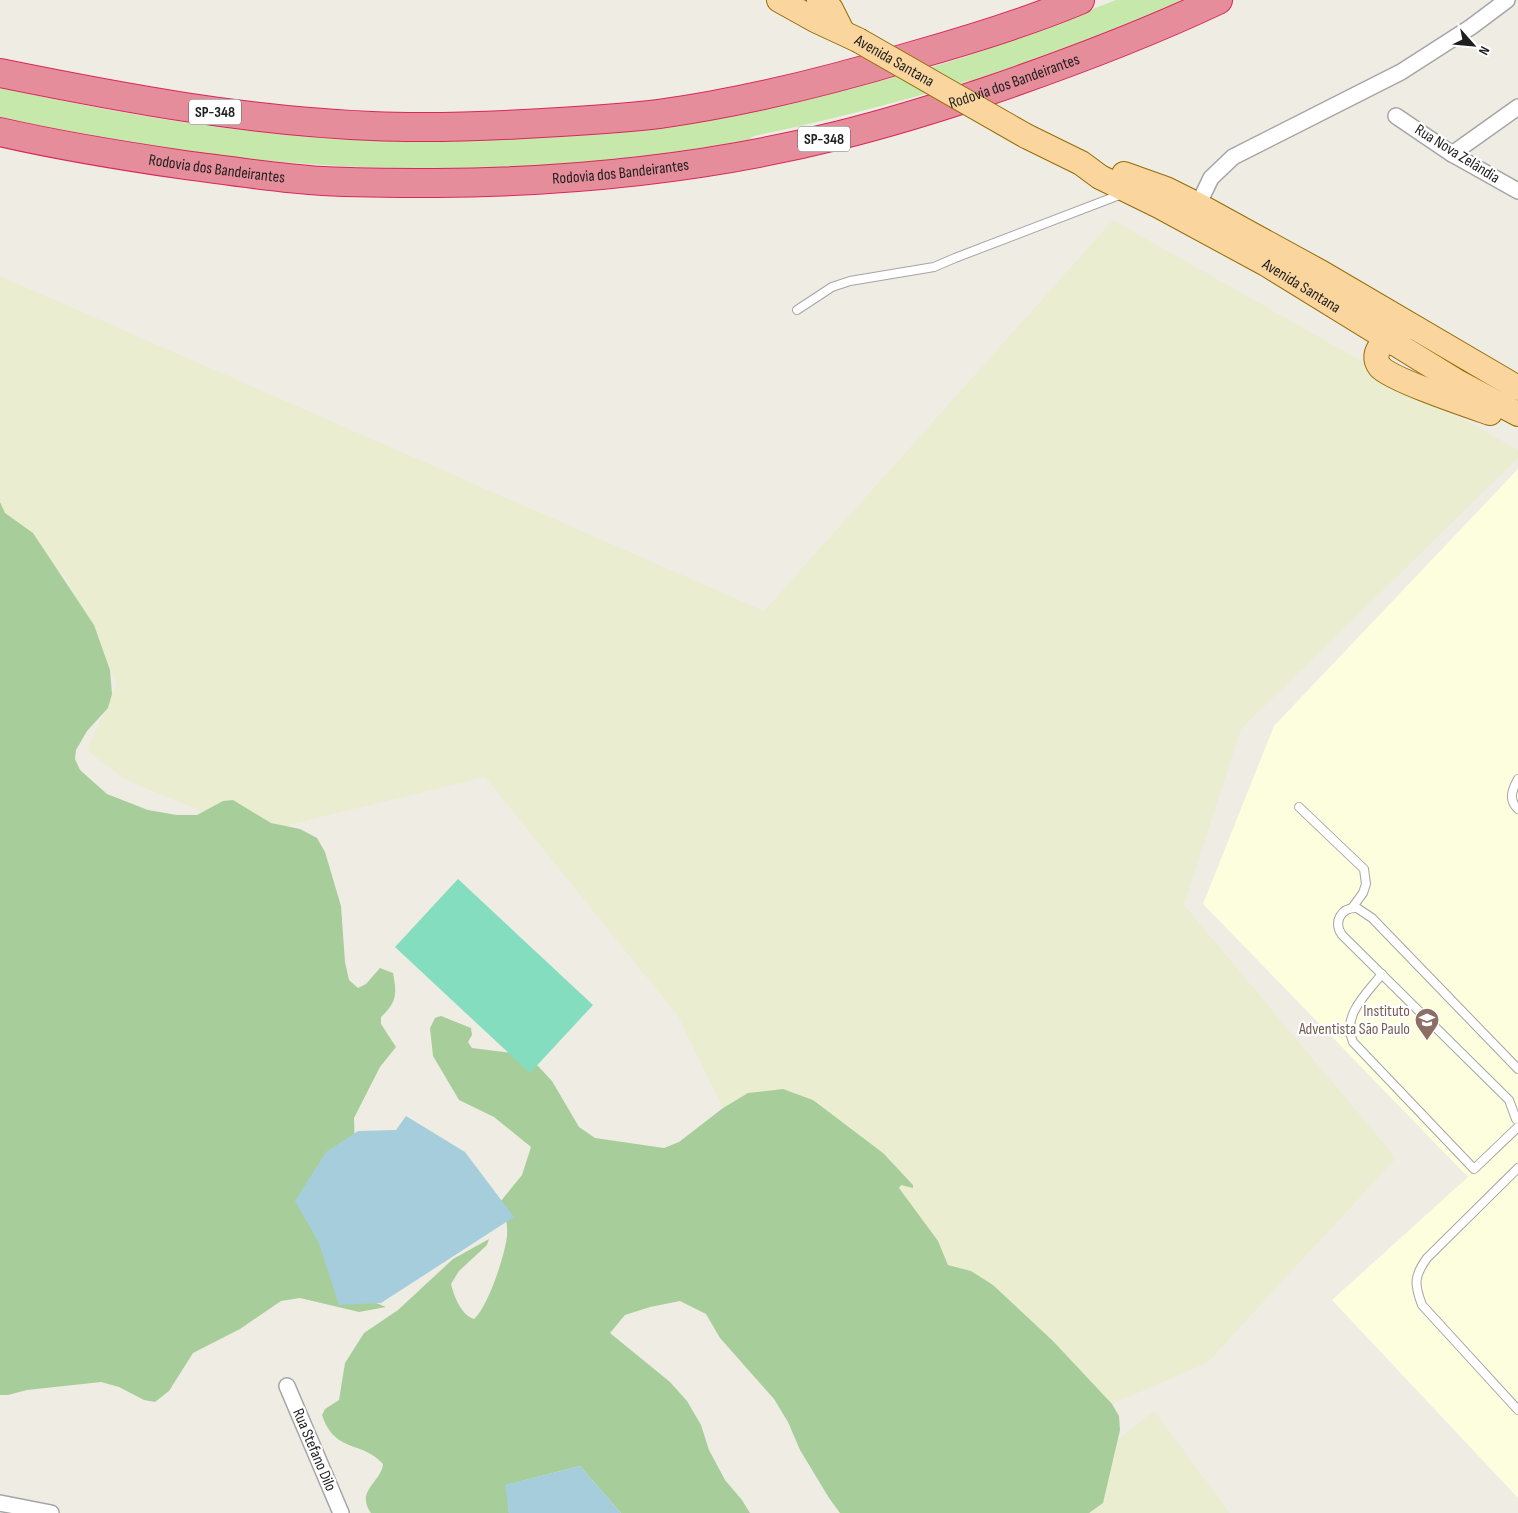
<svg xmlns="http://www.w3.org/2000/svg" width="1518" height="1513" viewBox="0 0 1518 1513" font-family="'Sofia Sans Condensed',sans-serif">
<rect width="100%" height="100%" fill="#efece4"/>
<!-- education -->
<path fill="#fdfede" d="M1518,469V1498L1332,1300L1468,1177L1203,904L1274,726Z"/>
<!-- farmland -->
<g fill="#eaedd0">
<path d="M1113,220L1518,450V458L1241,729L1184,905L1396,1158L1207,1363L1112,1404L1053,1341L993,1285L971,1271L948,1265L938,1241L899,1188L901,1185L748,1093L723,1108L678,1016L485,777L276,828L235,825L124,779L87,750L117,683L65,577L0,508V276L764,611Z"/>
<path d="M1154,1411L1230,1513H1026Z"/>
</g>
<!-- grass -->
<path fill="#c7e8ab" d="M1116,0H1185L1132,24L978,81H968C897,103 826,121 754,136L748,140C496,187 249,174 0,117V87C120,115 244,135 368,140C566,148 765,116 955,60C972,55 988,48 1004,43C1042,29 1079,14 1116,0Z"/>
<!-- forest -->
<g fill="#a7ce9a">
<path d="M0,502L5,513L33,533L94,625L110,670L112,694L108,708L87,731L76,750L75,759L80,770L107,794L148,810L177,815H197L223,801L233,800L271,823L300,829L317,838L325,852L341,906L345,962L349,980L358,988L366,984L380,968L393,973C397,994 397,1002 381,1017V1024L396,1047L380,1067L354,1118L359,1296L386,1307L359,1312L300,1298L281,1301L240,1329L193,1353L169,1391L155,1402L144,1400L119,1387L101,1382L27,1390L8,1395H0Z"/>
<path d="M441,1016L471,1028L472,1035L468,1042L472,1048L511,1053L538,1066L552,1081L579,1127L595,1138L664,1148L679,1142L723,1108L748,1093L783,1089L813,1100L883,1153L913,1185V1188L901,1185L899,1188L938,1241L948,1265L971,1271L993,1285L1053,1341L1112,1404L1119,1416L1120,1430L1103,1503L1089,1513H840L829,1498L800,1450L788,1422L774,1399L720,1338L706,1314L680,1301L650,1307L625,1315L610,1333L670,1382L687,1401L701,1425L709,1450L725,1480L742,1500L750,1513H621L580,1466L506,1485L509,1513H371C369,1510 366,1505 366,1501C364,1488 382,1478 383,1464C362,1440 335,1454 322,1415L325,1409L339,1400L345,1363L364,1333L398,1310L453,1259L489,1239L487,1245L459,1271L451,1284C454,1296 461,1315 474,1319C488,1307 505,1255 507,1236C508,1223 505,1213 500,1202L522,1175L531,1147L494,1117L459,1100L433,1056L430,1028L435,1018Z"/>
</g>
<!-- pitch -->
<path fill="#83ddbe" d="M458,879L593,1005L530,1073L395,947Z"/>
<!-- water -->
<g fill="#a5cddc">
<path d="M406,1116L465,1152L514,1217L381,1303L339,1305L319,1243L295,1201L326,1152L358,1131L396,1130Z"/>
<path d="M580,1466L621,1513H509L505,1485Z"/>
</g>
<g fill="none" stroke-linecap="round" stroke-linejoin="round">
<defs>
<g id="service">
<path d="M797,310L832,287L850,281L934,267L955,258L1122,194"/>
<path d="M1518,779C1512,790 1508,800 1518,809"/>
<path d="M1299,807L1364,869L1366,884L1363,893L1352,908"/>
<path d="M1382,974C1367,993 1341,1016 1353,1042L1474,1169L1518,1127"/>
<path d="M1516,1119L1509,1100L1342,935C1333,922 1341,907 1357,908L1372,918L1518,1069"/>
<path d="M1518,1168L1427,1258C1414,1276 1414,1284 1422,1305L1518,1410"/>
</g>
<g id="minor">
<path d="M1396,116L1452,154L1518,191"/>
<path d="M1452,154L1518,107"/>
<path d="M1198,205L1211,178L1233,157L1401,72L1471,27L1507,0"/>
<path d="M287,1386L341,1513"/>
<path d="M0,1503L51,1513"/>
</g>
<g id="primary">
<path d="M779,0L815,20L858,40"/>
<path d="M819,0L831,9L842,31"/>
<path id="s1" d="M1026,136L1081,163L1100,177L1159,206L1266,264L1456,381L1518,414"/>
<path d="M1124,174L1166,189L1198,205L1322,273L1518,388"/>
<path d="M1400,333C1388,338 1368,351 1380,367C1392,380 1470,406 1490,413"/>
</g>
<g id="motorway">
<path d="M0,73C123,98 246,121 372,126C434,129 497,126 560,122C593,120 626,118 659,114C745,102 829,81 912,56C969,40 1025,23 1080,0"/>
<path id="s2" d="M0,132C61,146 123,156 185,165C231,171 277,178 323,181C360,183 398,183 436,183C571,182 709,168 840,135C889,123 937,108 985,92C1064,65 1142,36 1218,0"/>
</g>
</defs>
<!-- service casing -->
<use href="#service" stroke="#a5a5a5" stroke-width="10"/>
<!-- minor casing -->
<use href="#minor" stroke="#a5a5a5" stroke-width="18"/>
<!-- primary casing -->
<use href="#primary" stroke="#966b03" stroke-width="26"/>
<!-- motorway casing -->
<use href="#motorway" stroke="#d7275c" stroke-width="30"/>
<!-- service -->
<use href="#service" stroke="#fff" stroke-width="8"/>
<!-- minor -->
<use href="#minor" stroke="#fff" stroke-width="15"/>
<!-- primary -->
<use href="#primary" stroke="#fad69e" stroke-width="24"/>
<!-- motorway -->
<use href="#motorway" stroke="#e58d9a" stroke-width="28"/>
<defs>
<g id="primary-bridge">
<path id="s3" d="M858,40L1026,136"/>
</g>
</defs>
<!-- primary-bridge casing -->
<use href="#primary-bridge" stroke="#966b03" stroke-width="26" stroke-linecap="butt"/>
<!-- primary-bridge -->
<use href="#primary-bridge" stroke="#fad69e" stroke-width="24"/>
</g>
<!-- icons -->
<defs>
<symbol id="university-pin" viewBox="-11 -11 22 30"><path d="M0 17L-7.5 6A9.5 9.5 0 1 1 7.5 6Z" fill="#8d6e63" stroke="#fff"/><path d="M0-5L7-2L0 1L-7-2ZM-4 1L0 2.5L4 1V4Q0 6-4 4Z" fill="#fff"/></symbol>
</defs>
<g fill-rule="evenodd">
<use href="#university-pin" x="1413" y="1006" width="28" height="38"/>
</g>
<g text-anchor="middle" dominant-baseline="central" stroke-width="4.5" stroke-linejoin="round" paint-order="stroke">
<!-- shield labels -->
<g fill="#fff" stroke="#626262" stroke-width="1">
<rect x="189" y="99.5" width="52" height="25" rx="4"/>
<rect x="798" y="126.5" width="52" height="25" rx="4"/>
</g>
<g font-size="15" font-weight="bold" fill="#1e1e1e">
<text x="215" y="112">SP-348</text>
<text x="824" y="139">SP-348</text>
</g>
<!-- street labels -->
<g font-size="16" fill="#1e1e1e" stroke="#fff">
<text stroke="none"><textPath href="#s3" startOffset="42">Avenida Santana</textPath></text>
<text stroke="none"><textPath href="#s2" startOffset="1030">Rodovia dos Bandeirantes</textPath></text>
<text transform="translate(1457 154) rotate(32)">Rua Nova Zelândia</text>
<text stroke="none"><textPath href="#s2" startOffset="220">Rodovia dos Bandeirantes</textPath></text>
<text stroke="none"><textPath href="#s2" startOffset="625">Rodovia dos Bandeirantes</textPath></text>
<text stroke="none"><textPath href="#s1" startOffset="314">Avenida Santana</textPath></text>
<text transform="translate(314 1450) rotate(67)">Rua Stefano Dilo</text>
</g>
<!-- education labels -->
<g font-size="16" fill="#785e54" stroke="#fff" text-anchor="end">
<text x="1410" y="1011">Instituto<tspan x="1410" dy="18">Adventista São Paulo</tspan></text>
</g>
</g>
<!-- north arrow -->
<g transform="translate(1473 45) rotate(117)" stroke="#ffffff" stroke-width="4" paint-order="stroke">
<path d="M0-4L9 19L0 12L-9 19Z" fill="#1e1e1e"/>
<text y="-8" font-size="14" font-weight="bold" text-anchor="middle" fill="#1e1e1e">N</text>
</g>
</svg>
